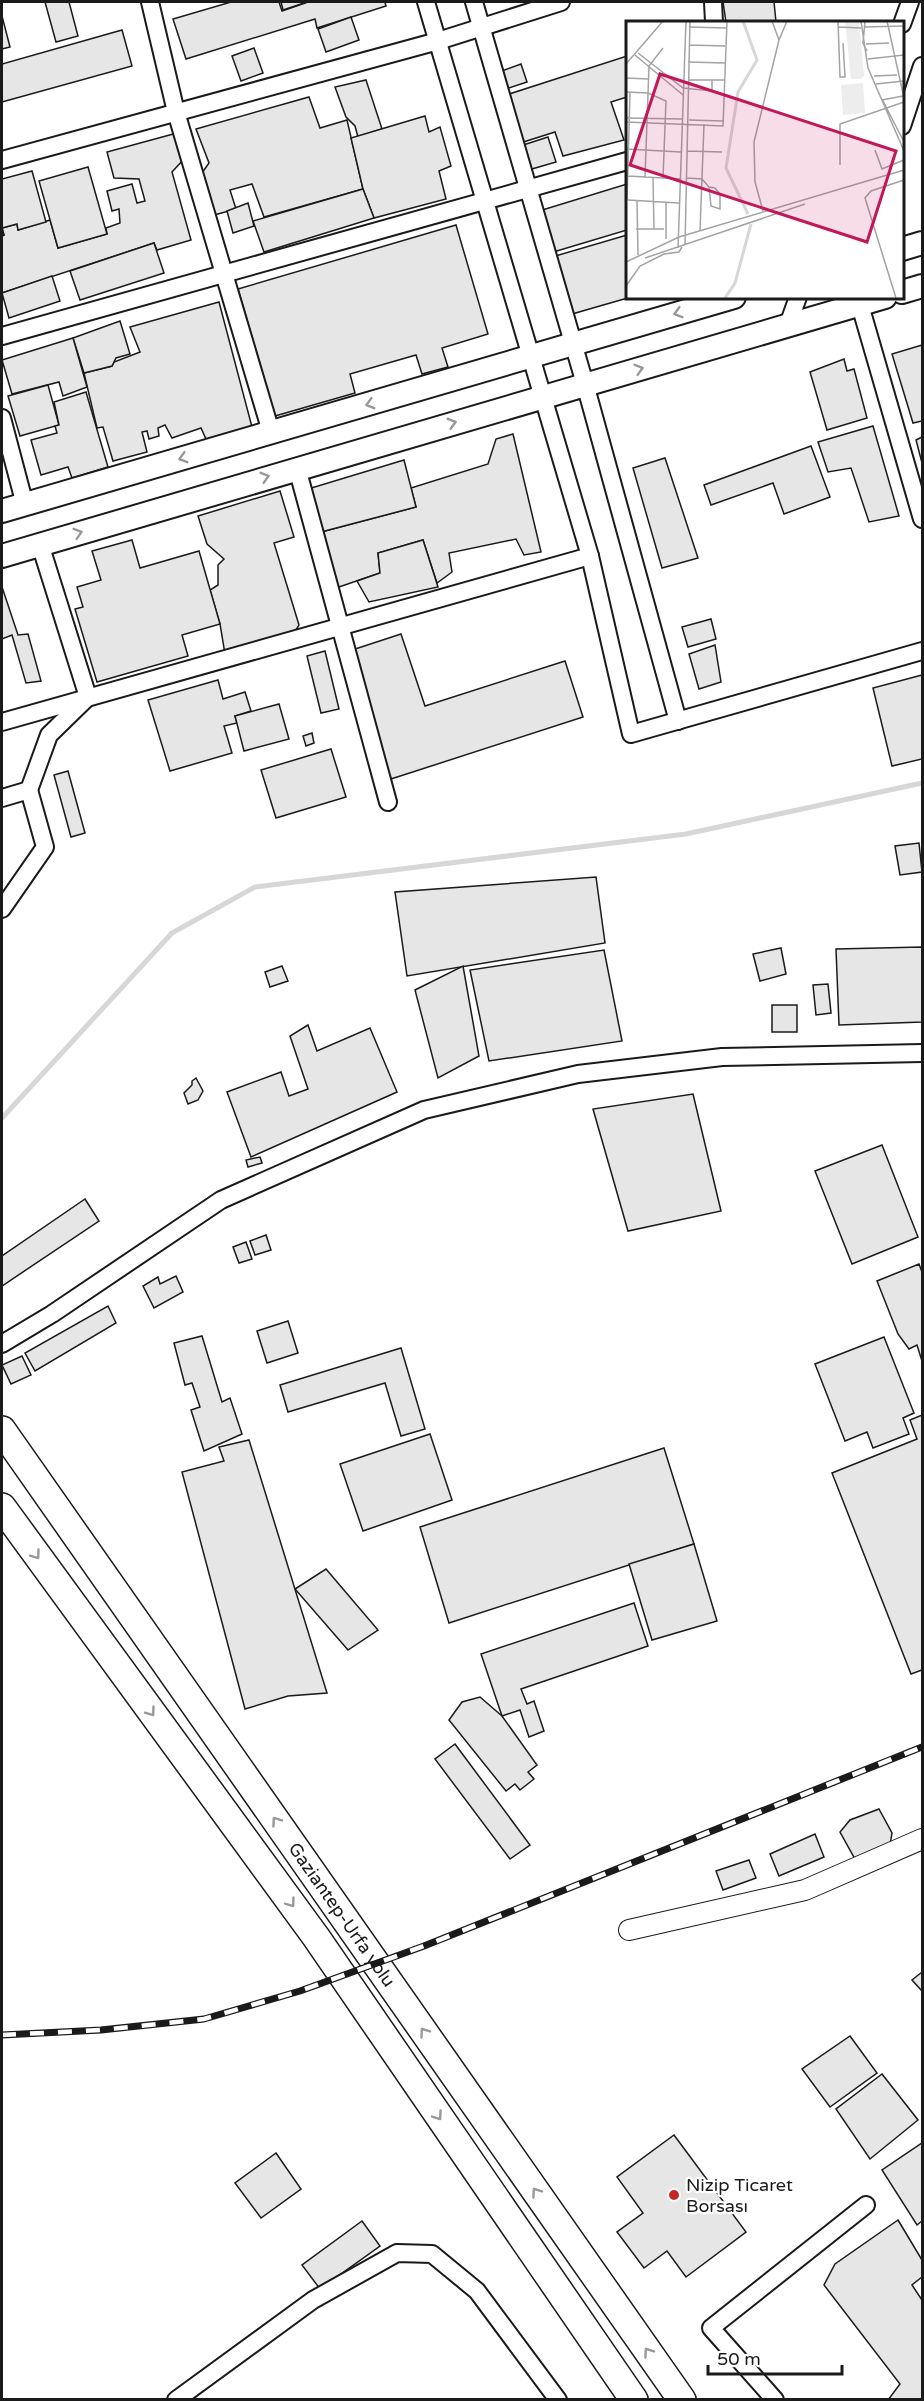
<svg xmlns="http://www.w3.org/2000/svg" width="924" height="2401" viewBox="0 0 924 2401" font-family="'Varela Round',sans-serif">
<rect width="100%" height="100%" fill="#fff"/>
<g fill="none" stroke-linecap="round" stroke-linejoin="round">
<!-- stream -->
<path stroke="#d7d7d7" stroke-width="5" d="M2,1118L172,933L255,887L686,834L922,783"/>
</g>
<!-- building -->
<g fill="#e6e6e6" stroke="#1a1a1a" stroke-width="1.5">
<path d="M45,2H69L78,36L56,42Z"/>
<path d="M231,2H279L282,11L308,2H385L386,6L317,28L315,19L186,59L173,19Z"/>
<path d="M281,2H307L283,10Z"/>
<path d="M723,2H774L776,22H726Z"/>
<path d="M2,16L10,47L2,49Z"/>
<path d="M351,17L359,40L326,52L318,29Z"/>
<path d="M122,30L132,66L2,102V64Z"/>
<path d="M254,48L263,73L241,81L232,56Z"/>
<path d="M627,56V97L611,102L624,140L563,156L555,132L517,144L503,96Z"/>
<path d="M521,64L527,82L506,89L499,72Z"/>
<path d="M366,80L382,129L358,137L355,126L346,117L335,87Z"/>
<path d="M309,97L320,128L347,120L363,189L264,217L252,184L230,190L236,209L207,217L202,173L209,163L196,129Z"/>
<path d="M425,116L429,132L440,127L451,166L439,171L446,199L374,218L363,189L351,138Z"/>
<path d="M177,133L184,159L172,172L191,240L157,250L154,243L2,293V236L4,235L2,228L17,224L18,230L50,220L58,248L107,234L106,228L120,223L119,209L112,211L107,191L132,184L137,203L145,201L139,179L114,178L107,152Z"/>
<path d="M548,137L556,162L525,171L517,147Z"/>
<path d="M88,167L107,234L58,248L39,181Z"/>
<path d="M32,171L46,222L18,230L17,224L2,228L4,235L2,236V179Z"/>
<path d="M627,184V230L550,253L539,211Z"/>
<path d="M363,189L374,218L264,252L253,221Z"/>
<path d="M248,203L254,226L233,233L227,211Z"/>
<path d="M456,225L488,334L442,348L448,367L422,374L416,355L350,374L355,393L275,416L238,289Z"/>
<path d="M627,235V297H631L572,314L552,257Z"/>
<path d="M154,243L164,273L80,300L70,271Z"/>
<path d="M52,276L60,301L9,318L2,293Z"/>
<path d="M219,302L252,427L206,439L201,428L172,438L165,425L158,428L159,436L149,439L147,431L142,432L147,452L113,461L103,427L97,428L84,373L112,366L114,362L140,352L130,327Z"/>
<path d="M120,321L130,354L116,358L112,366L84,373L73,338Z"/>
<path d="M73,338L87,387L63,396L59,382L12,394L2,360Z"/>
<path d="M922,345V421L913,423L892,354Z"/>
<path d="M844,359L847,371L854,369L867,418L827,430L810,372Z"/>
<path d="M48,385L59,425L20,436L8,396Z"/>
<path d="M86,392L108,467L72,478L68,467L41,475L31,440L57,433L55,426L59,425L54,402Z"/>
<path d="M873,426L899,516L869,522L851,468L828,472L818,442Z"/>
<path d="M513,434L541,552L524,555L516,539L449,553L452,572L437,583L423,540L378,553L380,573L336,588L321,532L416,507L411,488L488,464L496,439Z"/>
<path d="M922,437V463L916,440Z"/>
<path d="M811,446L830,497L784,514L773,483L711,505L704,485Z"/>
<path d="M665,458L698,558L662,568L633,468Z"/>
<path d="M404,460L416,507L321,532L308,489Z"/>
<path d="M280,491L294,537L274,543L299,625L293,635L225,654L220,624L210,590L218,585V565L224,559L207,544L198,516Z"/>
<path d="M132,540L140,568L199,551L220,624L182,635L188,656L97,682L75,609L83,607L77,587L101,580L92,551Z"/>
<path d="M423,540L438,587L369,602L357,581L380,573L378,553Z"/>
<path d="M2,587L18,635L28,634L41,681L26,683L12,635L2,639Z"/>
<path d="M711,619L716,639L688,647L682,627Z"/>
<path d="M401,634L425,706L565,661L583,717L391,779L349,651Z"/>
<path d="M715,645L721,682L699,689L689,654Z"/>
<path d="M325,651L339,709L321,713L307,656Z"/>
<path d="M922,675V759L892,766L873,688Z"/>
<path d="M218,680L223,699L245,692L251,711L235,716L237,723L224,726L232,753L170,771L148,700Z"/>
<path d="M279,704L289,739L244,751L235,716Z"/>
<path d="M312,733L314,743L306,746L303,736Z"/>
<path d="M331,749L346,797L276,818L261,770Z"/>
<path d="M68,771L85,833L71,837L54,775Z"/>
<path d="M919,843L922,872L900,875L895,846Z"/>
<path d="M596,877L605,943L407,976L395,892Z"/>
<path d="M922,947V1022L839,1025L836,949Z"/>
<path d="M781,948L786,974L760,981L753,954Z"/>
<path d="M604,950L622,1041L489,1061L470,970Z"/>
<path d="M282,966L288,981L270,987L265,972Z"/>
<path d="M463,966L479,1056L438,1078L415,990Z"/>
<path d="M828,984L831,1013L816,1015L813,985Z"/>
<rect x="772" y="1005" width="25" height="27"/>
<path d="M308,1025L317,1051L370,1028L397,1092L251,1157L227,1092L281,1072L289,1096L308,1089L290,1036Z"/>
<path d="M196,1078L203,1091L198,1100L188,1104L184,1093L192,1085V1081Z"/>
<path d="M693,1094L721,1211L628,1231L593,1109Z"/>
<path d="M882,1145L918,1237L852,1264L815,1171Z"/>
<path d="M260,1157L262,1163L248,1167L246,1160Z"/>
<path d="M85,1199L99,1221L2,1286V1256Z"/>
<path d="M266,1235L271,1250L255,1255L250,1241Z"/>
<path d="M246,1242L252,1259L239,1263L233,1247Z"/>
<path d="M919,1264L922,1272V1361L917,1345L909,1349L898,1334L877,1281Z"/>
<path d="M176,1276L183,1292L154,1308L143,1286L158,1277L160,1284Z"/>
<path d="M108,1306L116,1323L35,1371L25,1353Z"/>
<path d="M288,1321L298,1353L267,1363L257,1331Z"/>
<path d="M202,1336L222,1402L230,1398L242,1434L204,1451L191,1410L200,1407L192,1383L185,1385L174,1343Z"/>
<path d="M884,1337L914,1413L903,1418L909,1434L873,1448L867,1432L845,1441L815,1364Z"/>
<path d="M401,1348L425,1429L401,1436L385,1383L288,1412L280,1385Z"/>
<path d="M22,1356L31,1375L11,1384L2,1365Z"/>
<path d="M922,1415V1670L911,1674L832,1473L917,1439L910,1420Z"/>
<path d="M430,1434L452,1500L363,1531L340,1464Z"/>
<path d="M249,1440L327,1693L288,1696L245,1709L182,1472L224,1461L219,1447Z"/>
<path d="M664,1448L694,1544L449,1623L420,1527Z"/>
<path d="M694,1544L717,1621L652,1640L629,1564Z"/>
<path d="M326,1569L378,1630L348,1650L295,1589Z"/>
<path d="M634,1603L648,1646L521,1689L527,1704L534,1701L544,1731L529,1737L520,1710L502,1716L481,1654Z"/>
<path d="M480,1697L502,1716L537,1765L528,1772L534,1779L520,1790L515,1784L506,1791L449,1720L462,1702Z"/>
<path d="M455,1744L530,1845L510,1859L435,1759Z"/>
<path d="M879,1809L892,1833L890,1845L855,1859L840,1832L850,1820Z"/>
<path d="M815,1834L824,1857L779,1876L770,1854Z"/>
<path d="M749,1860L756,1878L723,1890L716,1871Z"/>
<path d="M922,1972V1991L912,1980Z"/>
<path d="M850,2036L877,2073L830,2107L802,2069Z"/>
<path d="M882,2074L918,2120L870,2159L836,2109Z"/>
<path d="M674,2135L746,2232L686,2277L667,2251L644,2268L617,2232L643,2213L617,2177Z"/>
<path d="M922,2143V2221L917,2225L882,2170Z"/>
<path d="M276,2153L301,2189L261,2218L235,2183Z"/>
<path d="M898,2220L922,2260V2277L912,2285L922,2300V2400H888L900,2384L824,2285L835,2264Z"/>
<path d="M362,2221L380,2246L320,2289L302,2265Z"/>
</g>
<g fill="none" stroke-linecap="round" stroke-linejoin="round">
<defs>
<g id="minor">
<path d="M150,2L176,112L271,432"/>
<path d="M426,2L590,556L631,734L922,651"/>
<path d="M474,2L585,384L678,721"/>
<path d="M713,2L714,22"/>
<path d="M902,24L910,2"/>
<path d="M902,126L922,66"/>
<path d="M2,160L438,41L561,2"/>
<path d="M860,297V305L922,519"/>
<path d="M788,325L798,297"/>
<path d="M2,336L627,161"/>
<path d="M2,418L25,505"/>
<path d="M297,468L388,802"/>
<path d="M2,722L590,556"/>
<path d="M2,798L29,790L49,735L88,697L40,544"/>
<path d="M2,909L45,847L29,790"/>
<path d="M2,1344L52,1314L221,1200L424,1110L578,1074L722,1057L922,1053"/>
<path d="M176,2400L313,2300L397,2253L432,2254L477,2291L558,2400"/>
<path d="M775,2400L711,2328L866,2205"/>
</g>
<path id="tertiary" d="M629,1930L805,1890L922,1839"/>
<g id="secondary">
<path d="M902,249L922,243"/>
<path d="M902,292L922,286"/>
<path d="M2,511L734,297"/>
<path d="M2,556L885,297"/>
</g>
<g id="trunk">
<path id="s1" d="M2,1430L682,2400"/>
<path d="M2,1507L316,1937L634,2400"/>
</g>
</defs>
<!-- minor casing -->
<use href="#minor" stroke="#1a1a1a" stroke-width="20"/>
<!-- tertiary casing -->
<use href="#tertiary" stroke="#1a1a1a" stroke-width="22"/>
<!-- secondary casing -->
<use href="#secondary" stroke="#1a1a1a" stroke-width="26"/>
<!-- trunk casing -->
<use href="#trunk" stroke="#1a1a1a" stroke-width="30"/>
<!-- minor -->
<use href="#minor" stroke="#fff" stroke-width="16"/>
<!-- tertiary -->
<use href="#tertiary" stroke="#fff" stroke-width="20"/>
<!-- secondary -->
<use href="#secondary" stroke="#fff" stroke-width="22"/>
<!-- trunk -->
<use href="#trunk" stroke="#fff" stroke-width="27"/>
<defs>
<path id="rail" d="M2,2035L101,2030L204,2019L300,1991L424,1946L922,1747"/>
</defs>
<!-- rail casing -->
<use href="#rail" stroke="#1a1a1a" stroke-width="7"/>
<!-- rail -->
<use href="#rail" stroke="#fff" stroke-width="4.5" stroke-dasharray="14" stroke-linecap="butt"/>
</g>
<!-- one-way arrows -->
<defs><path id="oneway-chevron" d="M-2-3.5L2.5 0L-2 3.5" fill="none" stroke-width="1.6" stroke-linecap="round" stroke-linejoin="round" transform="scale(1.5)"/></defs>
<g stroke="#989898">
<use href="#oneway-chevron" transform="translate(678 313) rotate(164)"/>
<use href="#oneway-chevron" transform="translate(639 369) rotate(-16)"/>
<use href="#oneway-chevron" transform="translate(370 404) rotate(164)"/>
<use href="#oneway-chevron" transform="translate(452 423) rotate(-16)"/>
<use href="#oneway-chevron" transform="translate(183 458) rotate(164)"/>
<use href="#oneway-chevron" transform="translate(265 477) rotate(-17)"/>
<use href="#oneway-chevron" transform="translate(78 533) rotate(-17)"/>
<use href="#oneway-chevron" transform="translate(36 1555) rotate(54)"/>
<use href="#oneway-chevron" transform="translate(151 1712) rotate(54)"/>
<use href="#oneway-chevron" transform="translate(276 1821) rotate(-125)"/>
<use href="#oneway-chevron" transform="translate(291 1903) rotate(54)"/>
<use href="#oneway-chevron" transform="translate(424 2032) rotate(-125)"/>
<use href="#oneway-chevron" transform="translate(438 2116) rotate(55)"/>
<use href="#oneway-chevron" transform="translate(536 2192) rotate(-125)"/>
<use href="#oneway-chevron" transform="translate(648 2352) rotate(-125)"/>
</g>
<!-- markers -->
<circle fill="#c62828" stroke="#fff" stroke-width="2" cx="674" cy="2195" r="6"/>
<g text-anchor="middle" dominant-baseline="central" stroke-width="4.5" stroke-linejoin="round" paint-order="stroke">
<!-- street labels -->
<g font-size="18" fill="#1a1a1a" stroke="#fff">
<text stroke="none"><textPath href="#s1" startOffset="592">Gaziantep-Urfa yolu</textPath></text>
</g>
<!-- poi labels -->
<g font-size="18" fill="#1a1a1a" stroke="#fff" text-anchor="start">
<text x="686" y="2185">Nizip Ticaret<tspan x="686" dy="21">Borsası</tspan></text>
</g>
</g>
<!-- overview -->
<g transform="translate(626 21)">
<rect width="278" height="278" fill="#fff"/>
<path d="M219,0H233L238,55L234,58H225ZM237,62L239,92L217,94L215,64Z" fill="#ededed"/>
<path fill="none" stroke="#d7d7d7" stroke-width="3" d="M117,0L131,39L112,71L100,147L122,193M99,277L109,262L125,203"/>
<path fill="none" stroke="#a3a3a3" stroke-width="1.5" d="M146,0L153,19M212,0L214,56H219L217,22M235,0L242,47L278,130M239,0L237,22L241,30M261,0L278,77M63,6L100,7M212,6L235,7M239,6L278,5M240,23L263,22M64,24L99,25M12,32L57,67L86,70V59M9,34L57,74M242,38L278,34M62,41L99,42M0,43L37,0M248,55L271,54M0,57L22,58M62,59H98M250,63L278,60M0,71L22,72L40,80L37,157M256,78L278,121M256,79L277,75M0,97L56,98M63,99L97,100M0,101L97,105L101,0M0,128L55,131M249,129L256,148L278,139M61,130L96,131M214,144V103L278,81M2,155L55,158M19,156L23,45L37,27M27,157L28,208M61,157L76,158L83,166L85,185L94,188V173L89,167L83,166M1,179L4,72M2,179L53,182M11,180L12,234M137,190L129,161L128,121L153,19L161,0M10,208H38M74,210L78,103M40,218V182M59,224L64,0M52,227L60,0M19,237L179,183M0,241L53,216L278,149M0,265L14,245L38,233L53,231L56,226M270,277L239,177L245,170L278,159"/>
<path fill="#c2185b" fill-opacity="0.15" stroke="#c2185b" stroke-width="3" d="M34,53L270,130L241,221L4,144Z"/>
<rect width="278" height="278" fill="none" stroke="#1a1a1a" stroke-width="3"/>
</g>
<!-- border -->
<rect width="924" height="2401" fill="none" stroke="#1a1a1a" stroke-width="6"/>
<!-- scale -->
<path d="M708 2365v9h134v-9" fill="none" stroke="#1a1a1a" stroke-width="3"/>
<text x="717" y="2365" font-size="18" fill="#1a1a1a" stroke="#ffffff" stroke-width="4.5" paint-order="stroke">50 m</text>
</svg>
